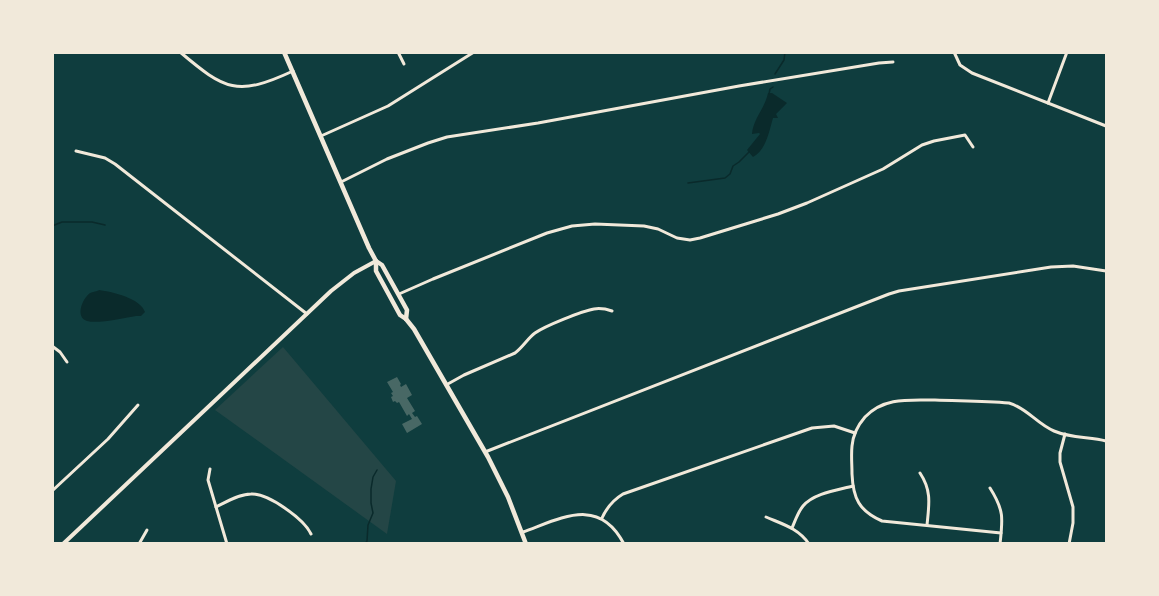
<svg xmlns="http://www.w3.org/2000/svg" width="1159" height="596" viewBox="0 0 1159 596" font-family="'IBM Plex Sans',sans-serif">
<rect width="100%" height="100%" fill="#0f3d3e"/>
<!-- green -->
<path fill="#244646" d="M283,347L396,481L387,534L215,410Z"/>
<!-- water -->
<g fill="#0a2a2b">
<path d="M768,93H772L787,103L776,114L778,118H773C769,132 766,150 753,157L747,150L760,134L759,133L752,134C753,119 765,108 768,93Z"/>
<path d="M99,290C113,292 140,298 145,312L141,316H136C125,318 97,324 87,321C75,317 82,299 90,293C92,292 98,291 99,290Z"/>
</g>
<g fill="none" stroke-linecap="round" stroke-linejoin="round">
<!-- stream -->
<g stroke="#0a2a2b" stroke-width="1.5">
<path d="M775,74L784,60L785,52"/>
<path d="M769,94L770,89L773,87"/>
<path d="M688,183L725,178L730,174L733,166L739,162L749,152"/>
<path d="M52,226L62,222H92L105,225"/>
<path d="M365,544L367,541L368,525L373,513L371,503V489L373,477L377,470"/>
</g>
</g>
<!-- building -->
<path fill="#486865" d="M397,377L401,384L400,385L401,387L406,384L412,395L407,398L415,411L412,413L415,417L417,416L422,424L407,433L402,424L412,419L409,414L407,416L399,402L397,403L395,401L393,402L391,397L393,396L391,393L393,392L387,382Z"/>
<g fill="none" stroke-linecap="round" stroke-linejoin="round">
<!-- minor -->
<g stroke="#f1e9da" stroke-width="3">
<path d="M180,52C225,90 237,97 293,71"/>
<path d="M398,52L404,64"/>
<path d="M954,52L960,65L972,73L1106,126"/>
<path d="M1048,103L1067,52"/>
<path d="M321,136L388,106L474,52"/>
<path d="M76,151L105,158L115,164L307,314"/>
<path d="M341,182L387,159L428,143L447,137L538,123L739,86L879,63L893,62"/>
<path d="M399,294L433,279L547,233L572,226L595,224L644,226L658,229L677,238L690,240L700,238L778,214L807,203L883,169L922,145L934,141L965,135L973,147"/>
<path d="M52,346L60,352L67,362"/>
<path d="M446,385L464,375L515,353C523,347 528,338 535,333C545,326 582,311 594,309C600,308 606,309 612,311"/>
<path d="M1065,434L1060,453V462L1073,507V523L1069,544"/>
<path d="M485,452L889,294L899,291L1051,267L1073,266L1106,271"/>
<path d="M210,469L208,480L227,544"/>
<path d="M920,473C932,491 929,505 927,525"/>
<path d="M990,488C1004,510 1003,518 1000,544"/>
<path d="M52,491L108,439L138,405"/>
<path d="M216,507C226,502 239,494 251,494C268,493 304,519 311,534"/>
<path d="M766,517C782,524 798,528 809,544"/>
<path d="M602,518C607,507 613,500 623,494L812,428L834,426L855,433"/>
<path d="M792,528C795,521 798,512 803,506C814,493 838,490 853,486"/>
<path d="M523,532C562,518 599,496 624,544"/>
<path d="M1001,533L882,521C859,511 853,498 852,474C852,464 851,455 852,446C853,435 858,425 865,417C884,397 909,400 935,400C960,401 984,401 1009,403C1027,408 1037,424 1054,431C1070,438 1089,437 1106,441"/>
<path d="M139,544L147,530"/>
<path d="M423,544H449"/>
</g>
<!-- secondary -->
<path stroke="#f1e9da" stroke-width="4" d="M63,544L331,291L354,273L376,261"/>
<!-- primary -->
<g stroke="#f1e9da" stroke-width="4.5">
<path d="M284,52L369,248L376,261L382,265L407,310L406,319"/>
<path d="M376,261V271L400,315L406,319L414,329L488,457L508,497L526,544"/>
</g>
</g>
<!-- border -->
<rect width="1159" height="596" fill="none" stroke="#f1e9da" stroke-width="108"/>
</svg>
